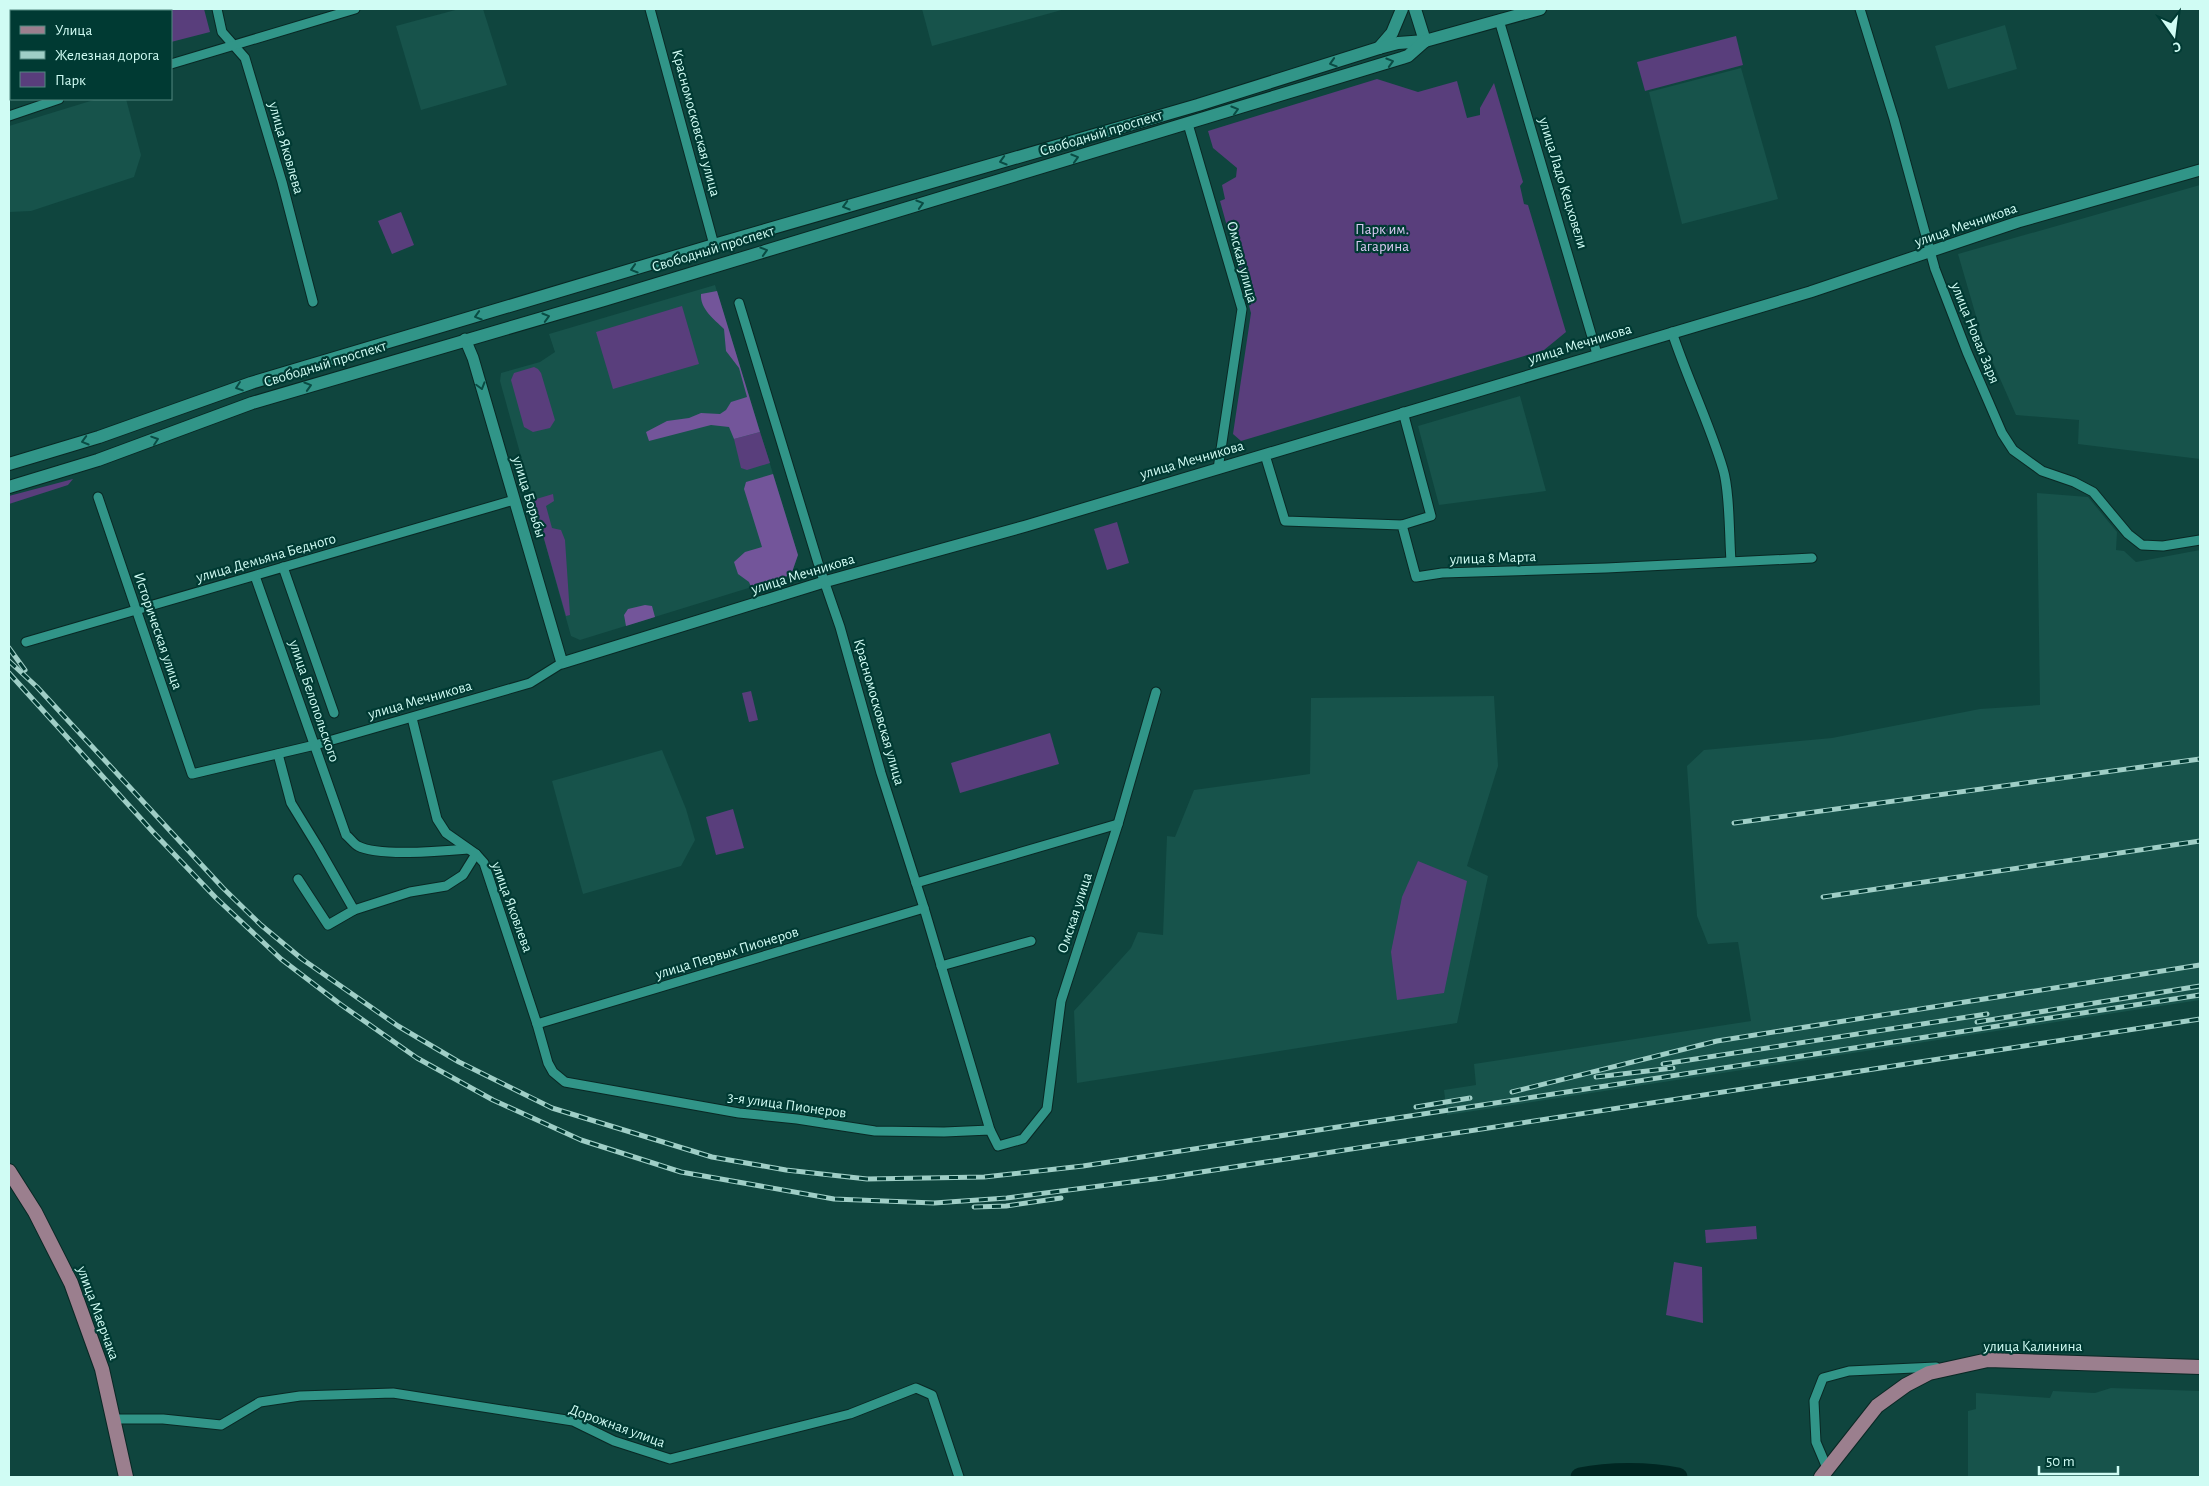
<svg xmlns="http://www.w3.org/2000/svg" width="2209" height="1486" viewBox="0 0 2209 1486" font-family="'Alegreya Sans',sans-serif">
<rect width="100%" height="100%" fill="#0f453e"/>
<!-- built -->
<g fill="#17534b">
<path d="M459,9H483L507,85L421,110L396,26Z"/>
<path d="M922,9H1065L932,46Z"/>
<path d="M2005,25L2017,69L1948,89L1935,46Z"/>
<path d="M1741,68L1778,199L1682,224L1649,92Z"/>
<path d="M97,99H126L141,155L134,177L31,211L9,212V126Z"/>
<path d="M2200,185V459L2078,444L2079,420L2016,415L1983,340L1958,254Z"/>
<path d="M715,285L798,555L791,575L580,640L571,636L500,381L501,373L540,362L555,352L549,334Z"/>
<path d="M1520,396L1546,491L1439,505L1418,426Z"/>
<path d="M2037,493L2088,497L2117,532L2116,550L2124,551L2136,562L2200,550V1000L1447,1115L1444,1090L1476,1085L1474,1064L1751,1021L1738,942L1708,944L1697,916L1687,766L1704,750L1832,738L1980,709L2040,705Z"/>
<path d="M1494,696L1498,766L1467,866L1488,876L1457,1023L1077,1083L1074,1011L1131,948L1138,932L1163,935L1167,836L1175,837L1194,790L1310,774L1311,698Z"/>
<path d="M662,750L686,809L695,840L681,866L583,894L552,781Z"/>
<path d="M2111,1388L2200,1391V1477H1968V1411L1976,1409V1393L2050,1398L2053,1391L2095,1393Z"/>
</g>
<!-- green -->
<g fill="#593e7c">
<path d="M106,9H204L210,32L171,42V11H107Z"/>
<path d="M1736,36L1743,65L1645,91L1637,62Z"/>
<path d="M1377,79L1418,92L1457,81L1467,118L1480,115V108L1494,83L1523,182L1520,186L1524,204L1528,205L1566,332L1544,350L1241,441L1233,434L1251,313L1220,201L1225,199L1222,185L1236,177L1237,168L1213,148L1208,131Z"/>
<path d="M401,212L414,245L392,254L378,221Z"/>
<path d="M682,306L699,364L613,389L596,332Z"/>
<path d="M534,367L538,369L541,373L555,420L550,428L533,432L524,427L511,380L514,373Z"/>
<path d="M760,432L770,463L747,470L741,468L734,439Z"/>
<path d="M73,479L68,485L9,504V496Z"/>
<path d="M553,494L554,501L546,506L552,528L561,530L565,540L570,615L566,616L533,500Z"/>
<path d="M1117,522L1129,563L1107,570L1094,529Z"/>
<path d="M751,691L758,720L749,722L742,693Z"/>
<path d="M1050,733L1059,764L960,793L951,763Z"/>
<path d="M733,809L744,848L716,855L706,817Z"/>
<path d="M1418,861L1467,881L1444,993L1397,1000L1391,952L1402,897Z"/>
<path d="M1756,1226L1757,1239L1706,1243L1705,1230Z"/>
<path d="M1674,1262L1702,1267L1703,1323L1666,1315Z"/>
</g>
<!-- forest -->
<g fill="#73559a">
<path d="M717,291L760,432L734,439L729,427L711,425L649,441L646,432L667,421L689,418L701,413L720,414L726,410L731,402L747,397L739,368L726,351L724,329C714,319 700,309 701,294Z"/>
<path d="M773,474L798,555L791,575L751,587L749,582L738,574L734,562L745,552L762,547L744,489L746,482Z"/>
<path d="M645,605L652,606L655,617L626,626L624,615L628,609Z"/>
</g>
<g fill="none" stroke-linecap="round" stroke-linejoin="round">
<!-- river -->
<path stroke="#002622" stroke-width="19" d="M1580,1477C1609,1471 1649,1471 1678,1477"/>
<defs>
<g id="minor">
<path d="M217,9L222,32L245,58L282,182L313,302"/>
<path d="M650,9L714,245"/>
<path d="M1860,9L1894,119L1935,269L1967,352L2002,433L2013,450L2042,471L2074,482L2093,492L2128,534L2142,545L2163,546L2200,540"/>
<path d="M1499,20L1597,354"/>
<path d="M171,64L355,9"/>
<path d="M9,116L59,99"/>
<path d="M1188,124L1242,309L1218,469"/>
<path d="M739,303L819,566L840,627L881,773L924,908L990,1130"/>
<path d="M1672,332C1687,378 1709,422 1723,469C1730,492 1729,535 1731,561"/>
<path d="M1265,455L1285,521L1402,525L1416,577L1442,573L1606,568L1812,558"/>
<path d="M98,497L192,774L315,745L530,683L562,663"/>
<path d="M1402,525L1431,516L1403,412"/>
<path d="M283,567L334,713"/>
<path d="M255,576L346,835C350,838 354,844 358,846C378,857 444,851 468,849"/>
<path d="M26,642L514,500"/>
<path d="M412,718L437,819L446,833L476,854L484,863L537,1024L548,1063L553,1072L565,1082L739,1113L797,1119L875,1131L944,1132L990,1130L998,1146L1023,1139L1047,1109L1061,1001L1118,824L1156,692"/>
<path d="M278,754L291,803L318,847L354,910L328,925L298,879"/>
<path d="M916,883L1118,824"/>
<path d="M354,910L410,892L446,886L463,875L476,854"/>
<path d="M941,966L1031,941"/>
<path d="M537,1024L924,908"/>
<path d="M113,1419H163L221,1425L260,1402L300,1396L393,1393L573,1421L614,1441L670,1459L850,1414L916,1388L932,1395L959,1477"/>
<path d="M1827,1468L1816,1442L1814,1401L1823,1378L1849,1371L1936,1367"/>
</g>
<path id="tertiary" d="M465,339L473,358L562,663L824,582L1026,526L1810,292L2018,222L2200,170"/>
<g id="secondary">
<path d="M1415,9L1425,41"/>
<path d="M1379,48L1392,33L1402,9"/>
<path d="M9,464L99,437L251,383L714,245L1198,105L1379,48L1398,43L1425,41L1540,9"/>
<path d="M9,487L98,460L252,403L604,300L1402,58L1408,56L1425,41"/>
</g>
<g id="primary">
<path d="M9,1171L35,1212L71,1283L102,1369L126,1477"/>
<path d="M1821,1477L1877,1406L1906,1385L1929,1373L1988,1360L2200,1367"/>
</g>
</defs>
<!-- minor casing -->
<use href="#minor" stroke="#092824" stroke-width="11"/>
<!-- tertiary casing -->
<use href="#tertiary" stroke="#092824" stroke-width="13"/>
<!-- secondary casing -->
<use href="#secondary" stroke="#092824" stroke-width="14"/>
<!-- primary casing -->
<use href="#primary" stroke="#092824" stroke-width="16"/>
<!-- minor -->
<use href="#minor" stroke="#319588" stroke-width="9"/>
<!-- tertiary -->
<use href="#tertiary" stroke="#319588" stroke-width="11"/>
<!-- secondary -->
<use href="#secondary" stroke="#319588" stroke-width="12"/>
<!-- primary -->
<use href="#primary" stroke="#9b7f8e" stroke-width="14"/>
<defs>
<g id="rail">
<path d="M9,648L25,670"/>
<path d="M9,661L37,687L223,888L261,925L302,959L398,1026L459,1062L552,1108L712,1157L786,1170L867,1179L984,1177L1083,1166L2200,995"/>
<path d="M9,673L153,832L216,898L281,959L340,1004L417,1058L493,1100L581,1140L681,1172L834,1199L934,1203L1007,1198L1162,1178L2200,1019"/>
<path d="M1734,823L2200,759"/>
<path d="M1823,897L2200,841"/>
<path d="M1977,1022L2200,986"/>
<path d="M1663,1064L1987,1014"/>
<path d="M1596,1077L1673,1068"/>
<path d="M1512,1092L1717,1041L2200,965"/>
<path d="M1416,1107L1470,1098"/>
<path d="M974,1207L1006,1206L1061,1198"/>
</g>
</defs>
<!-- rail casing -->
<use href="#rail" stroke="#9fcec6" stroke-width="5"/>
<!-- rail -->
<use href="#rail" stroke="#003a33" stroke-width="3" stroke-dasharray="9" stroke-linecap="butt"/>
</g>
<!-- one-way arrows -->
<defs><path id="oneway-chevron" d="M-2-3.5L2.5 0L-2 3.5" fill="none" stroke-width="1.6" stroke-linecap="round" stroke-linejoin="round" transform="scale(1.25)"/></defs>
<g stroke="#0a4c44">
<use href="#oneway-chevron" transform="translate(1390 62) rotate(-17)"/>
<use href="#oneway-chevron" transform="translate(1333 63) rotate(163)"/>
<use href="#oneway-chevron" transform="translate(1235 110) rotate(-17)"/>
<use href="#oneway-chevron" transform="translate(1075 158) rotate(-17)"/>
<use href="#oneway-chevron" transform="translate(1003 161) rotate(164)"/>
<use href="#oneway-chevron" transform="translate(920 204) rotate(-17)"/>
<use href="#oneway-chevron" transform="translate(846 206) rotate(164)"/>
<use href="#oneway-chevron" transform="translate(764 251) rotate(-17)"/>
<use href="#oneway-chevron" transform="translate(634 269) rotate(163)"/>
<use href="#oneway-chevron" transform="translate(478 316) rotate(163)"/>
<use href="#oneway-chevron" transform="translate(546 317) rotate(-16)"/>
<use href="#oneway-chevron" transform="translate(308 386) rotate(-17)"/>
<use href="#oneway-chevron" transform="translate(481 386) rotate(74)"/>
<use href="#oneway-chevron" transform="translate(239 387) rotate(161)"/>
<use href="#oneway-chevron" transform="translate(155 440) rotate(-19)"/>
<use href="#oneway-chevron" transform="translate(85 441) rotate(164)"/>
</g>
<g text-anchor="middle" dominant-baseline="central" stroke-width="4.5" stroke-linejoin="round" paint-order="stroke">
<!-- street labels -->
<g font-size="15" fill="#d0fcf4" stroke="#003a33">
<text transform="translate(696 123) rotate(75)">Красномосковская улица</text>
<text transform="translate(1101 133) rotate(-17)">Свободный проспект</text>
<text transform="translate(286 148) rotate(74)">улица Яковлева</text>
<text transform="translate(1563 183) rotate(73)">улица Ладо Кецховели</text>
<text transform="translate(1966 225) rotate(-19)">улица Мечникова</text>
<text transform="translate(713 249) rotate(-17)">Свободный проспект</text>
<text transform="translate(1242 262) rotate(75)">Омская улица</text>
<text transform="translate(1975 333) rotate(68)">улица Новая Заря</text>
<text transform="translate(1580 344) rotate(-17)">улица Мечникова</text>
<text transform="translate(325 364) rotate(-17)">Свободный проспект</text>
<text transform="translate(1192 460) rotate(-16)">улица Мечникова</text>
<text transform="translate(529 497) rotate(73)">улица Борьбы</text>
<text transform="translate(266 558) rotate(-16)">улица Демьяна Бедного</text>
<text transform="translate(1493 558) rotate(-2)">улица 8 Марта</text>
<text transform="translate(803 574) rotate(-17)">улица Мечникова</text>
<text transform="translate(158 631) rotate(71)">Историческая улица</text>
<text transform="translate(420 700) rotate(-16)">улица Мечникова</text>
<text transform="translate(314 701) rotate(71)">улица Белопольского</text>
<text transform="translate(879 712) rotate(74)">Красномосковская улица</text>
<text transform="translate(512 907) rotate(70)">улица Яковлева</text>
<text transform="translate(1075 913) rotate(-72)">Омская улица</text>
<text transform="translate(727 953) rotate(-17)">улица Первых Пионеров</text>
<text transform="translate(787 1105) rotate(8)">3-я улица Пионеров</text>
<text transform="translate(98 1313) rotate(70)">улица Маерчака</text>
<text x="2033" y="1346">улица Калинина</text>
<text transform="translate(617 1426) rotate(20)">Дорожная улица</text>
</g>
<!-- park labels -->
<g font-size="15" fill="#d9caf2" stroke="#003a33">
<text x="1382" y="229">Парк им.<tspan x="1382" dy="17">Гагарина</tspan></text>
</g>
</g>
<!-- border -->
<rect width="2209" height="1486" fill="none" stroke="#d0fcf4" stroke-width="20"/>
<!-- legend -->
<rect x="10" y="10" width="162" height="90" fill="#003a33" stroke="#538880"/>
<rect x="20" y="26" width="25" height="8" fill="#9b7f8e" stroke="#538880"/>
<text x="55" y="35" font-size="15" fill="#d0fcf4">Улица</text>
<rect x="20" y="51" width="25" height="8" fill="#9fcec6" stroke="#538880"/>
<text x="55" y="60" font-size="15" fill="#d0fcf4">Железная дорога</text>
<rect x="20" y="72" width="25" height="15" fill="#593e7c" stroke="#538880"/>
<text x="55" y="85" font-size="15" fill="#d0fcf4">Парк</text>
<!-- north arrow -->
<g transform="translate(2174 35) rotate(166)" stroke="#003a33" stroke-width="4" paint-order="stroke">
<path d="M0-4L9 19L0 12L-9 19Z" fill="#d0fcf4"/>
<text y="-8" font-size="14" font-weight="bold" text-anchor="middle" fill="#d0fcf4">С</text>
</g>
<!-- scale -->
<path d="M2039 1466v8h79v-8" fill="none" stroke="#d0fcf4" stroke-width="2.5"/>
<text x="2046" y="1466" font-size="15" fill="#d0fcf4" stroke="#003a33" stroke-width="4" paint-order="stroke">50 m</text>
</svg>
